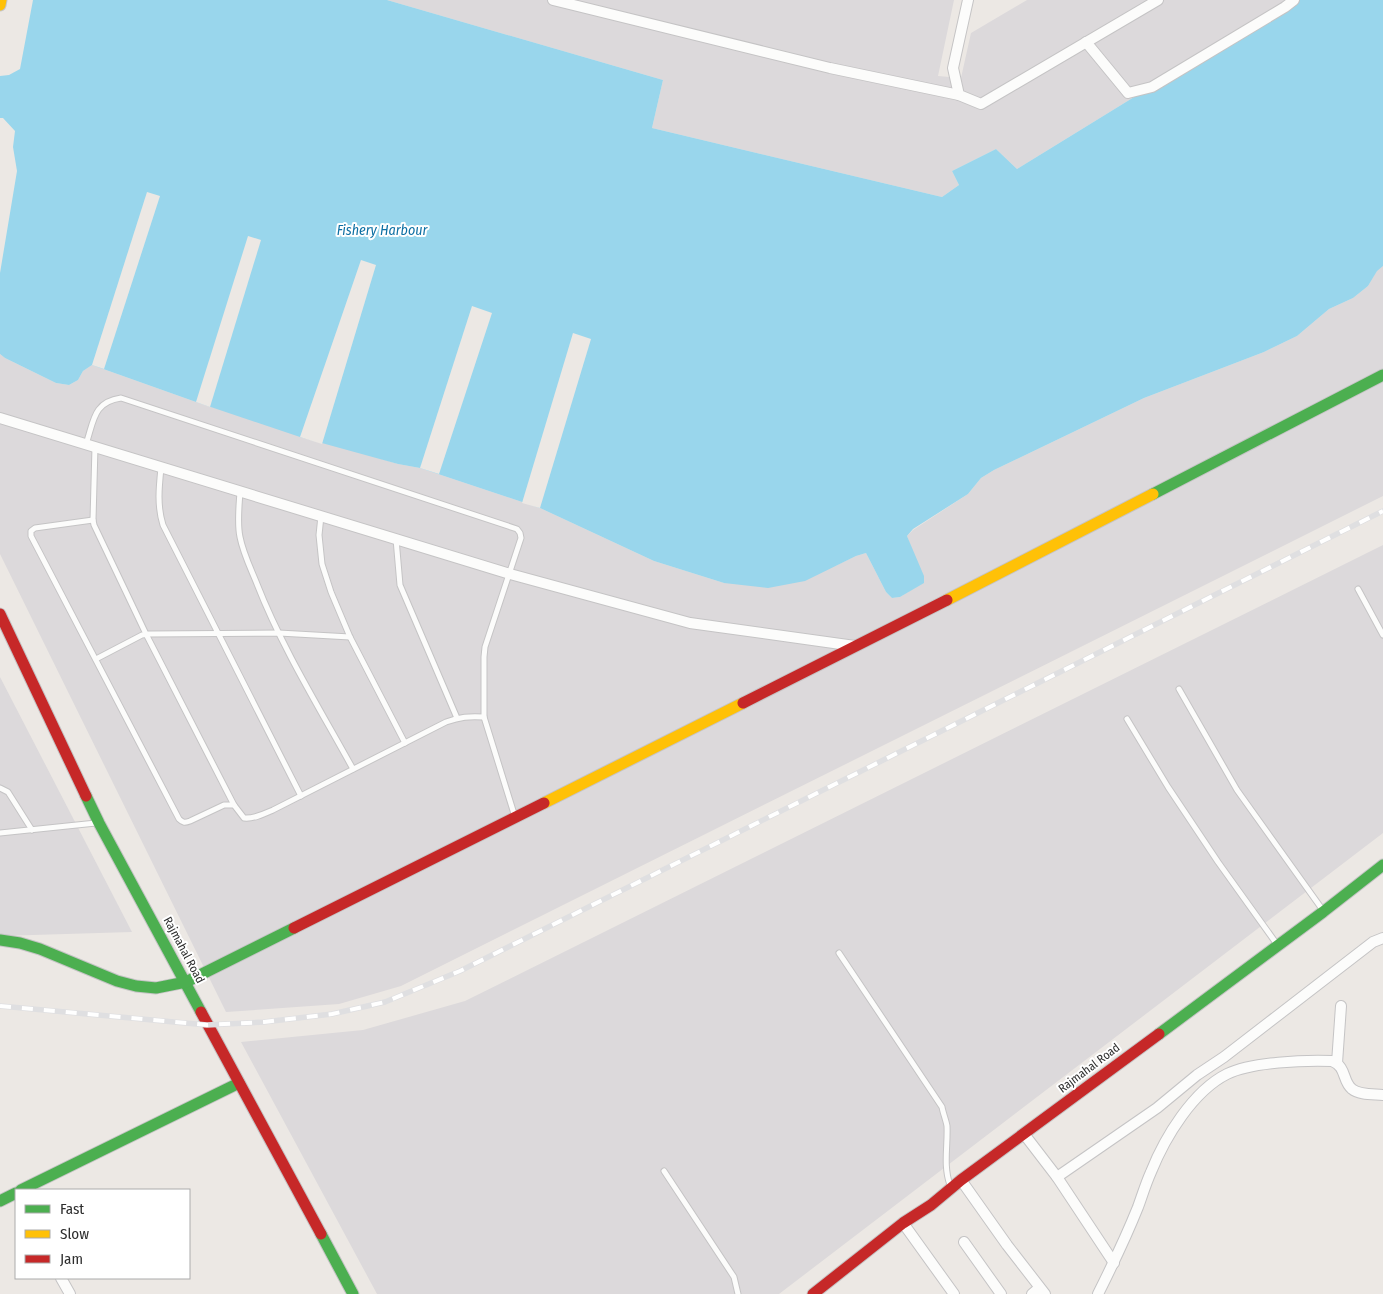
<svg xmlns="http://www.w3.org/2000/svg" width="1383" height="1294" viewBox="0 0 1383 1294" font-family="'Fira Sans Condensed',sans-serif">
<rect width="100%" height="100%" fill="#ece8e4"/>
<!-- industrial -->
<g fill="#dcd9db">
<path d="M387,0H954L938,76L961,78L971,33L1027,0H1292L1017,169L996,149L952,171L959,185L942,197L652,128L663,80Z"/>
<path d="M1383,266V496L401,986L339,1004L226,1012L0,554V354L5,358L56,383L69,385L78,380L83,371L92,365L196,402L398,464L420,468L540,508L654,561L724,583L835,566L856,556L866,553L886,592L892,598L900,597L924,582L907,536L913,530L968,494L981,478L994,470L1144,398L1264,352L1297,336L1329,309L1353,298L1368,286L1377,270Z"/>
<path d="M1383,545V833L779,1294H377L241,1042L363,1030L465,1001Z"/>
<path d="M0,677L132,932L0,936Z"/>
</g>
<!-- water -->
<path fill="#99d6ec" d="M33,0H387L663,80L652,128L942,197L959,185L952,171L996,149L1017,169L1292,0H1383V266L1377,271L1368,286L1353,298L1329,309L1297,336L1264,352L1144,398L994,470L981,478L968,494L913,529L907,536L924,576V583L900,597L892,598L886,592L866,553L856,556L805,581L768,588L724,583L654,561L540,508L420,468L398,464L300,437L196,402L92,365L83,371L78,380L69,385L56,383L5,358L0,354V273L17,171L13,147L15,131L3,118H0V76L9,75L20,69Z"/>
<!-- pier -->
<g fill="#ece8e4">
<path d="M147,192L160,196L104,369L92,365Z"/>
<path d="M248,236L261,240L210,407L196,402Z"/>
<path d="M361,260L376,265L322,444L300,437Z"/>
<path d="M472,306L492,313L439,474L420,468Z"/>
<path d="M573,333L591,339L540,508L522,503Z"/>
</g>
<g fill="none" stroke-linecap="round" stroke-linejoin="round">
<defs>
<g id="lane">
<path d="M86,444C94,421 93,402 121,398L517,529L520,533L521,538L485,647L484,657V717L515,817"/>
<path d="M95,447L93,520L94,525L146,634L234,805"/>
<path d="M161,468C159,487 157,506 163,525L301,796"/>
<path d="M240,492C239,507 237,523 240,537C243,553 251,569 257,584C282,648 320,709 353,769"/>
<path d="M321,516L319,535L322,564L331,592L350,637L405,743"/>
<path d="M93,520L35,528L31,531V536L179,819C183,823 185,823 190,821L224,805H234L244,818C254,819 264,814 273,810L446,722C460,717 469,716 484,717"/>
<path d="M396,539L400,585L457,718"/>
<path d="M1358,589L1383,635"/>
<path d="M96,659L142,635L149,634L279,633L350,637"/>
<path d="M1179,689L1237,790L1322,909"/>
<path d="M1127,719L1168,787L1218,862L1276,943"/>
<path d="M0,788L8,792L32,830"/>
<path d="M0,833L96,823"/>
<path d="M839,953L942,1107C943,1113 946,1120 947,1126C948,1145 943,1166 950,1185"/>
<path d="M664,1171L734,1277L738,1294"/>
</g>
<g id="street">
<path d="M553,0L830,68L959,95"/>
<path d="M968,0L953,68L959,95L981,104L1158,0"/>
<path d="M1086,42L1128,93L1152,87L1285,7L1294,0"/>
<path d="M0,418L510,574L690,623L855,646"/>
<path d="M1337,1063L1341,1006"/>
<path d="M1024,1134L1057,1177L1114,1263"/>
<path d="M1057,1177L1157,1108L1197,1075L1224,1057L1373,942L1383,938"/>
<path d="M961,1180L1007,1245L1045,1294"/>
<path d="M903,1223L954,1294"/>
<path d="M964,1242L1001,1294"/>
<path d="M61,1278L70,1294"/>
<path d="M1032,1294L1039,1288"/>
<path d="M1098,1294C1112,1266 1126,1237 1138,1207C1142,1196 1146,1183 1151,1172C1165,1137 1193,1091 1227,1074C1252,1062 1304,1060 1332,1061C1347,1067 1342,1081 1352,1089C1359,1095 1374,1094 1383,1095"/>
</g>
<g id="fast">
<path d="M1153,494L1383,375"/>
<path d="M86,796L99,823L201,1012"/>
<path d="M0,940L20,943L40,949L117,981L136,986L156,988L186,982L294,928"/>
<path d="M1159,1034L1323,912L1383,865"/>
<path d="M21,1190L239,1083"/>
<path d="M0,1201L16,1193"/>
<path d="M321,1234L353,1294"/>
</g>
<g id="slow">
<path d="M0,5L1,0"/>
<path d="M947,600L1153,494"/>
<path d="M544,803L743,703"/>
</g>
<g id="jam">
<path d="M0,614L86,796"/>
<path d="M743,703L947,600"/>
<path d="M294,928L544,803"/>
<path d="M201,1012L321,1234"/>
<path d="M813,1294L903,1223L931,1205L961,1180L1159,1034"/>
</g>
</defs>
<!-- lane casing -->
<use href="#lane" stroke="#c5c4c5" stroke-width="7"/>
<!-- street casing -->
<use href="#street" stroke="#c5c4c5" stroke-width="12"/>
<!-- fast casing -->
<use href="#fast" stroke="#c5c4c5" stroke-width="13"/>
<!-- slow casing -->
<use href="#slow" stroke="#c5c4c5" stroke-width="13"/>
<!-- jam casing -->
<use href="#jam" stroke="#c5c4c5" stroke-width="13"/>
<!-- lane -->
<use href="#lane" stroke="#fcfcfb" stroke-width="5"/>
<!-- street -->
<use href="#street" stroke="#fcfcfb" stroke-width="10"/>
<!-- fast -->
<use href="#fast" stroke="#4caf50" stroke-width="11"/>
<!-- slow -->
<use href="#slow" stroke="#ffc107" stroke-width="11"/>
<!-- jam -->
<use href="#jam" stroke="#c62828" stroke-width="11"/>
<defs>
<path id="rail" d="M0,1006L207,1025L264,1022L332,1014L385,1002L460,971L1383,511"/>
</defs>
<!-- rail casing -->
<use href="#rail" stroke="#dfdfe1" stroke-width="5.5"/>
<!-- rail -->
<use href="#rail" stroke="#fff" stroke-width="4" stroke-dasharray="11" stroke-linecap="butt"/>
</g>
<g text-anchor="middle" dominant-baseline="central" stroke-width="4" stroke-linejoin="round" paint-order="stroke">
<!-- street labels -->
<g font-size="12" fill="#2e2e2e" stroke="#fff">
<text transform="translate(184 950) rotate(62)">Rajmahal Road</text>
<text transform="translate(1089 1068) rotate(-37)">Rajmahal Road</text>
</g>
<!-- water labels -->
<g font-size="14" font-style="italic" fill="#0d6fa3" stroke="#fff">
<text x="382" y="230">Fishery Harbour</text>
</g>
</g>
<!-- legend -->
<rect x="15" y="1189" width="175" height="90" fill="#ffffff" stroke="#ababab"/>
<rect x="25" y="1205" width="25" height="8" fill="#4caf50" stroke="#ababab"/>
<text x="60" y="1214" font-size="15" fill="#2e2e2e">Fast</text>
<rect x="25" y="1230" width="25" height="8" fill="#ffc107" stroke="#ababab"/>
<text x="60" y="1239" font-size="15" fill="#2e2e2e">Slow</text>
<rect x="25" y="1255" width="25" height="8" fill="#c62828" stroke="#ababab"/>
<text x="60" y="1264" font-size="15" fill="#2e2e2e">Jam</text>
</svg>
